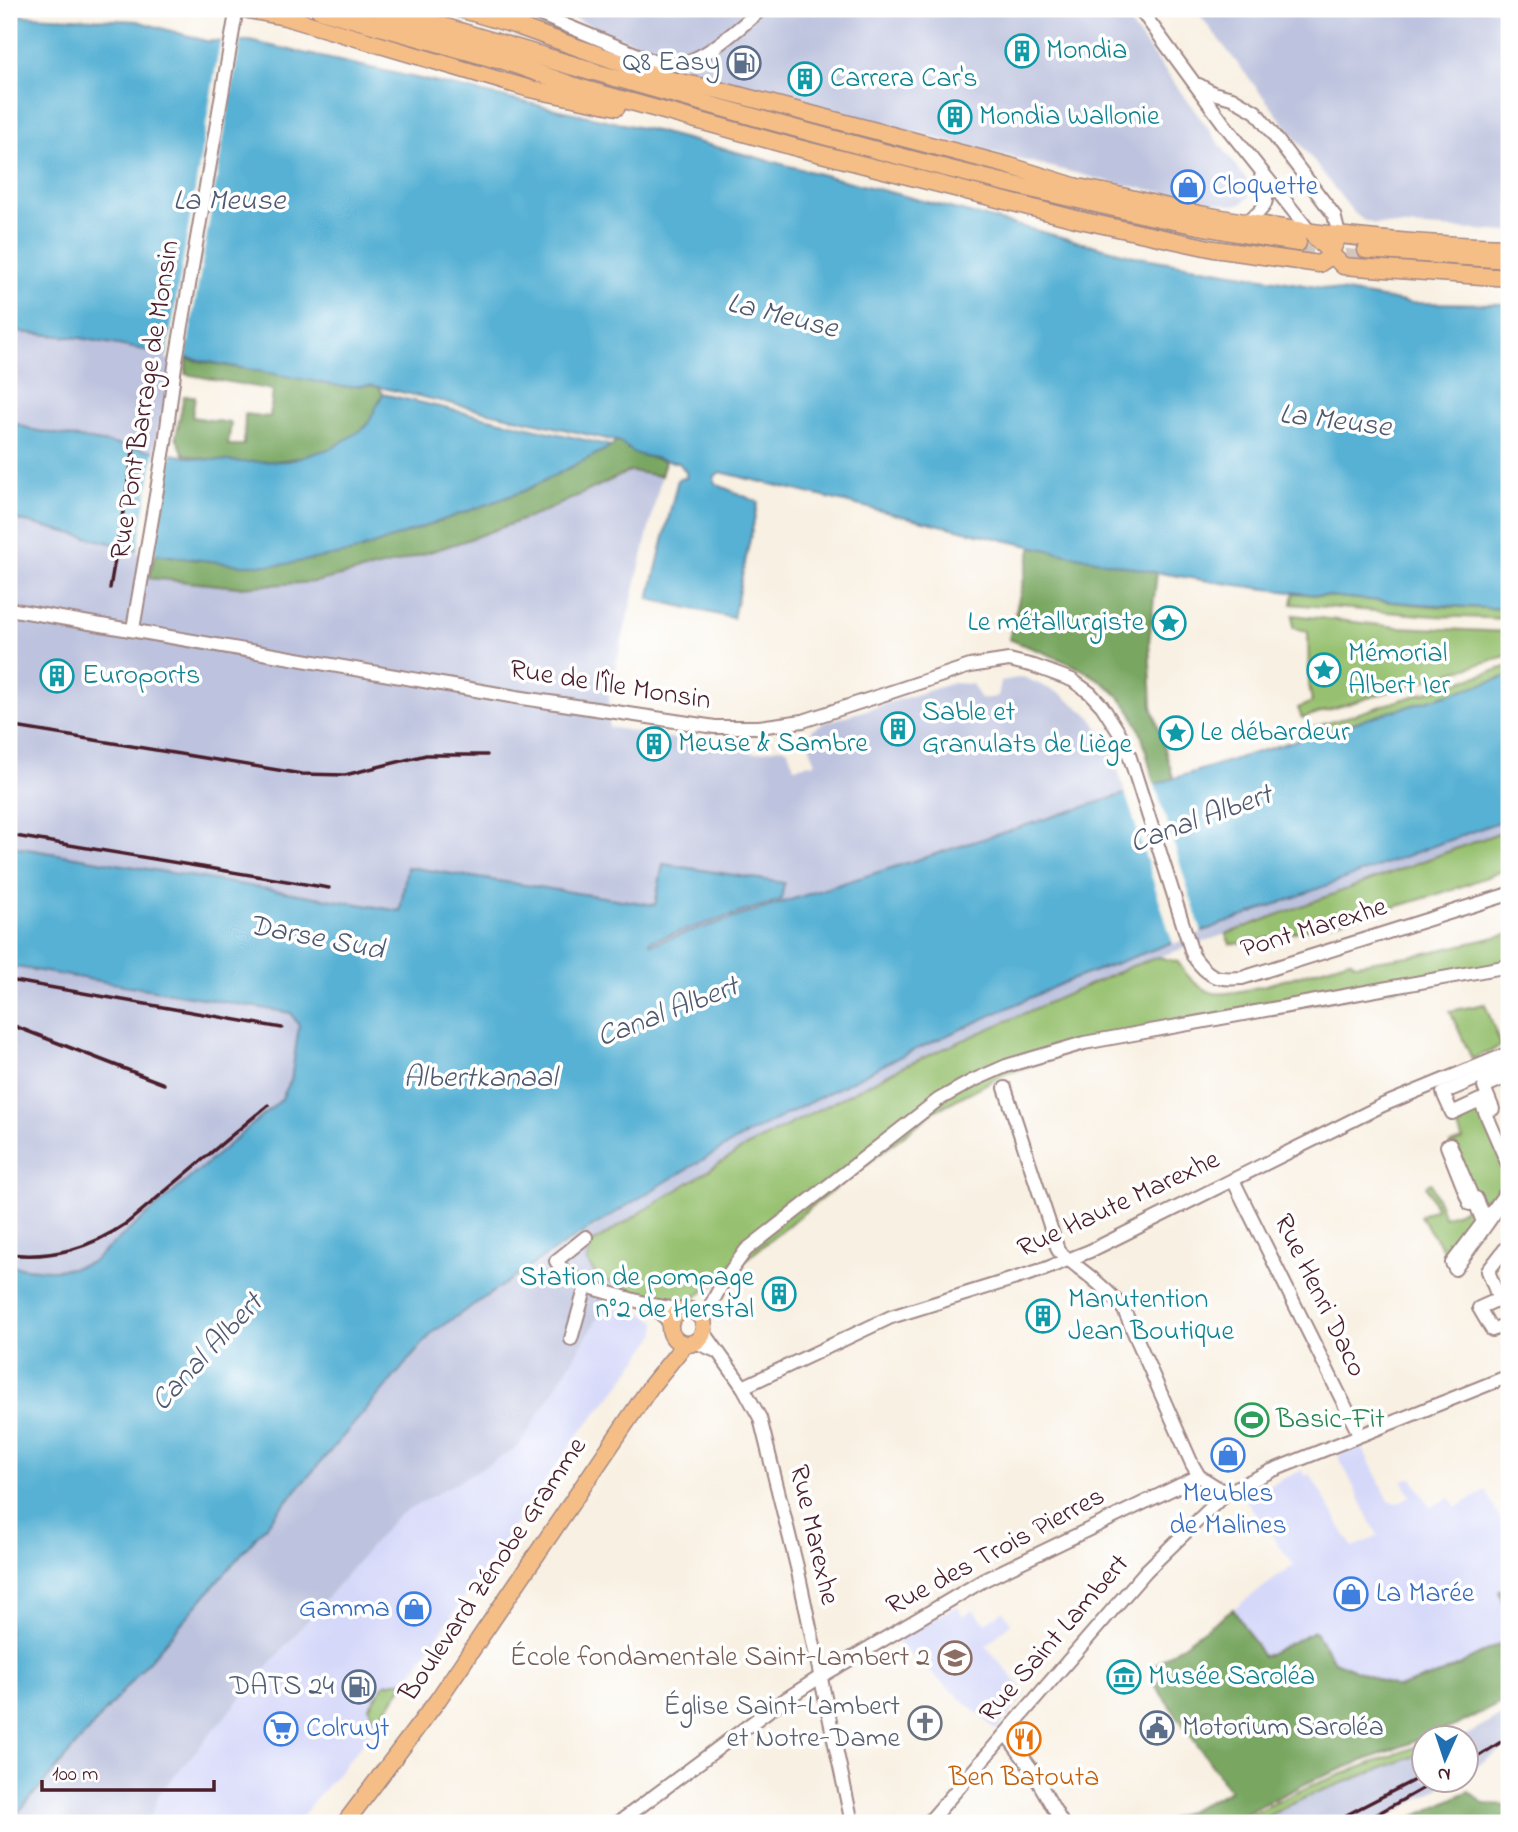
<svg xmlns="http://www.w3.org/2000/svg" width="1518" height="1832" viewBox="0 0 1518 1832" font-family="'Indie Flower',sans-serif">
<rect width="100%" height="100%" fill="#fff"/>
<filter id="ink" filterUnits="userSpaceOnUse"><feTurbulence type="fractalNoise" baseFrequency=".0143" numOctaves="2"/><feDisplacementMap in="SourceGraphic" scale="14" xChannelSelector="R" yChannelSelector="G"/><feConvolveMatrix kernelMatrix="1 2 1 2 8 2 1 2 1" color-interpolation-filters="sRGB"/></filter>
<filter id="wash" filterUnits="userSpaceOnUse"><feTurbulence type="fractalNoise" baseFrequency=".00686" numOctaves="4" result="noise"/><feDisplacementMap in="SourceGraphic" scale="28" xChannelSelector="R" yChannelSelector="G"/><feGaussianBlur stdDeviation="1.57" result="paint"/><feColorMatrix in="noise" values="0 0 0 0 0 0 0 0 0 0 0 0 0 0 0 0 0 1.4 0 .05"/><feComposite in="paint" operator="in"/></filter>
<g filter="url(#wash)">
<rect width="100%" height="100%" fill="#f8f0e2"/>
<!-- built -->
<g fill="#d5d8f9">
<path d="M606,1305L644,1314L657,1322L656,1334L616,1390L576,1437L367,1738L296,1823H148L160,1793L396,1517L519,1447Z"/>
<path d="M1361,1445L1389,1501L1398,1503L1410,1496L1403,1481L1412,1478L1430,1507L1450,1498L1456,1508L1486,1490L1509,1536V1585L1499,1591L1505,1610L1504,1642L1443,1673L1397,1688L1334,1661L1263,1657L1233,1609L1294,1565L1244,1498L1302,1470L1305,1476L1310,1474L1353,1548L1378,1536L1338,1455Z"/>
<path d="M957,1606L963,1616L973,1610L985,1623L1003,1611L1011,1623L986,1646L1026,1693L996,1730L896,1642L908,1632Z"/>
</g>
<!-- industrial -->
<g fill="#bdc3de">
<path d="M551,9H1119L1245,178L1250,187L1249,197L1241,204L1230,205L1115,183L720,84L655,51Z"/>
<path d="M1195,9H1509V232L1374,224L1363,220L1353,212Z"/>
<path d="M9,331L80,338L175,356L156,440L138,549L612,446L615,441L635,454L665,461L609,695V727L755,753L783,747L788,750L794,767L815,763L809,744L810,735L813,729L824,723L953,683L972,684L981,699L998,697L1001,681L1023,677L1061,694L1091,717L1111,748L1126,795L650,944L663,865L656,905L408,867L400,911L9,846V518L33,430L9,421Z"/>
<path d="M1509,818V829L1226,934L1132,966L902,1067L744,1148L591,1244L598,1278L612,1283L606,1305L519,1447L396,1517L160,1793L148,1823H10L433,1332L667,1181L742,1137L897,1058L1063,983Z"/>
<path d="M9,966L292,1013L299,1026L291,1080L281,1100L92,1262L74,1269L59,1271L9,1266Z"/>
<path d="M1509,1712V1746L1466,1772V1738H1461Z"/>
<path d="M1423,1753L1424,1780H1452L1377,1823H1253L1315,1793Z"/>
</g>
<!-- green -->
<g fill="#97c16f" stroke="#70704d" stroke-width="2">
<path d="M1294,593L1432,606L1509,609V619L1435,616L1292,604Z"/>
<path d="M1293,615L1397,627L1509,632V655L1302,718L1298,708L1312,702L1309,684L1308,631L1293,628Z"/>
<path d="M1509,666V676L1303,738L1302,731Z"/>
<path d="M1509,829V868C1427,903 1337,921 1250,943L1230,944L1226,934Z"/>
<path d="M1509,934V967L1088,1046L1005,1074L936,1110L797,1218L736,1268L690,1301L666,1302L598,1278L587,1261L591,1244L744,1148L902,1067L1132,966L1159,957L1178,962C1186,975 1197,989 1214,993C1236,998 1324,967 1350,960L1355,964L1422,954Z"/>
<path d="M1485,1004L1501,1046L1472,1059L1450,1011Z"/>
<path d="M1480,1100L1509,1167V1188L1486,1220L1450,1144L1463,1140L1452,1113Z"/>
<path d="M1431,1183L1444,1217L1471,1207L1483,1222L1452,1263L1420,1216L1436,1208L1426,1186Z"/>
<path d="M402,1681L405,1683L379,1720L373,1717L369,1707L385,1684Z"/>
<path d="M1423,1744V1753L1315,1793L1253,1823H1234L1310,1786Z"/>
</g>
<!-- forest -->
<g fill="#79a762" stroke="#626346" stroke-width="2">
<path d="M187,359L344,386L370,385L379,387L383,394C378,404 373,420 365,427C325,466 234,469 184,454L176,437L184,396H195L192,417L231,423L228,445H244L245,414L270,417L273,390L185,374Z"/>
<path d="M615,441L621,442L636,454L665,461L661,476L630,471L541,513L467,540L395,563L315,582L238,587L149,578L155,554L196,560L353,552L524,491L612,446Z"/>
<path d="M1032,546L1157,572L1149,642L1152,706L1174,780L1155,786C1148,763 1144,734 1132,714C1106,670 1052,657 1009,639Z"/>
<path d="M1509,1585V1699L1457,1725L1311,1781L1226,1823H1162L1230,1791L1155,1685L1163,1677L1155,1665L1233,1609L1263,1657L1314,1631L1334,1661L1397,1688L1443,1673L1504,1642L1505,1610L1499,1591Z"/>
<path d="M1469,1791L1484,1804L1509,1805V1823H1401Z"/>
</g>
<!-- water -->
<g fill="#57b1d4" stroke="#506880" stroke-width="2">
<path d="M9,15L137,21L206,41H249L655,131L1138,257L1411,303L1509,304V609C1391,604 1272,593 1155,572C1009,544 864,506 720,472L715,476L714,481L718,485L758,502L733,618L649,599L678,479L686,478V472L679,463L635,454L620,442L370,385L344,387L80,338L9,331Z"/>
<path d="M383,394L612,446L524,491L353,552L281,565H241L155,554L9,518V421L33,430L200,459L242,462L289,461L332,448L366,427Z"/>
<path d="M1509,676V818L1063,983L897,1058L742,1137L667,1181L554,1251L433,1332L9,1823V1336L11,1334L9,1330V1266C40,1270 61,1274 92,1262L281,1100L291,1080L299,1026L291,1013L9,966V846L400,911L407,867L655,905L663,864L784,883L781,900L650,941L651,944L1254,753Z"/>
</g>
<!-- pier -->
<g fill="#f8f0e2">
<path d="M221,37H241L185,362L166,359Z"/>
<path d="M155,447L172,450L154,557L137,553Z"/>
<path d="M1154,782L1202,933L1173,944L1125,792Z"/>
</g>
</g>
<g filter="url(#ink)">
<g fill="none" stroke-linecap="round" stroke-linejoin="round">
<!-- major-tunnel -->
<path stroke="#d5c6bd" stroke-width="16" stroke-dasharray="16 8" stroke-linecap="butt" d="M1297,251L1365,259"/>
<defs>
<g id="minor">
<path d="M526,9L660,64C696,72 735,30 762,9"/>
<path d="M1140,9L1224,124L1310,232"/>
<path d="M1199,85L1213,93L1232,98L1256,112L1334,215L1339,235"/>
<path d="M1245,222C1266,210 1272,200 1261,177"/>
<path d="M9,609L516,697L715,727H759L803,721L970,666L1009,660L1034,666L1072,680L1090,693L1102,706L1125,742L1193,956C1209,978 1216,980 1242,978L1509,894"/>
<path d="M133,629L165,443L175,366L236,13"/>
<path d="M1509,1065L1443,1093L1452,1113L1480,1100L1509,1167"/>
<path d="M1005,1088L1058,1250C1065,1258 1071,1261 1079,1268C1095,1280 1112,1294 1124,1310L1192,1464L1199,1476L1226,1493"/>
<path d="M1493,1109L1484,1087L1509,1076"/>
<path d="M1233,1180L1359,1434"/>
<path d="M1509,1188L1486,1220L1476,1198L1473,1199L1450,1144L1447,1146L1470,1204L1475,1202L1483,1222L1452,1263L1455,1269L1501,1204L1509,1210"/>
<path d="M1509,1244L1488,1271L1499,1299L1479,1308L1492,1330L1509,1323"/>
<path d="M586,1286L651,1305L683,1310"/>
<path d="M651,1305L670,1322"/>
<path d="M703,1320L724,1280L746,1250L938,1100L972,1081L1006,1066L1084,1043L1509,966"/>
<path d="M704,1332L743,1387L760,1418L797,1567L852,1823"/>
<path d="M571,1339L586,1286L563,1270L556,1261L586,1237"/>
<path d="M695,1342L716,1351"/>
<path d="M743,1387L891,1317L1045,1269L1090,1251L1383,1105L1509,1053"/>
<path d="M1006,1734L1030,1767L1062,1823"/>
<path d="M618,1823L772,1708L820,1677L984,1580L1199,1476"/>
<path d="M928,1823L1146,1571L1226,1493L1271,1471L1509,1376"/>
</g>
<g id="major">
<path d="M460,9L514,25L667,79L723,91L1010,166L1077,187"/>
<path d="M248,10L285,17L530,89L617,107"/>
<path d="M498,59L581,88L794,147L1080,220L1214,249L1319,264L1328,258L1339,235"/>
<path d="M591,71C735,112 880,153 1027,188C1117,209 1206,230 1298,243"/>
<path d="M1069,186C1115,192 1160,207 1205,215C1306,234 1407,244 1509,247"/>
<path d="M1310,232L1343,266L1509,278"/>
<path d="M1366,250L1509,260"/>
<circle cx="687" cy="1327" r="17"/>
<path d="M345,1823L437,1701L651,1386L685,1344"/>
</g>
<g id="highway">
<path d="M320,9L498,59"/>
<path d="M382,9L591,71"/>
</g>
</defs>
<!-- minor casing -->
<use href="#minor" stroke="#a18886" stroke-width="16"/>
<!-- major casing -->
<use href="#major" stroke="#a18886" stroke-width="19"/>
<!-- highway casing -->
<use href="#highway" stroke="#a18886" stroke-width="21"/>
<!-- minor -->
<use href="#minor" stroke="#fff" stroke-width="12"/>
<!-- major -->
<use href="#major" stroke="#f6be87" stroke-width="16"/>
<!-- highway -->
<use href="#highway" stroke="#f6be87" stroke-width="18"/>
<!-- rail -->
<g stroke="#4a1f2b" stroke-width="3.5">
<path d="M110,588L136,436"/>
<path d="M9,726L302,774L345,775L426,755H487"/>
<path d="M9,835L329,888"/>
<path d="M9,980L282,1028"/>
<path d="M9,1024L164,1084"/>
<path d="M9,1254C53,1259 90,1248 127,1223L268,1105"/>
<path d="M1466,1764L1509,1737"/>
<path d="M1331,1823L1424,1775"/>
<path d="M1361,1823L1438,1780"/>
</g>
</g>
</g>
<!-- icons -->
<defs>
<symbol id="building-ring" viewBox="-11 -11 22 22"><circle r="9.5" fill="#fff" stroke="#0f9aa8" stroke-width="1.5"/><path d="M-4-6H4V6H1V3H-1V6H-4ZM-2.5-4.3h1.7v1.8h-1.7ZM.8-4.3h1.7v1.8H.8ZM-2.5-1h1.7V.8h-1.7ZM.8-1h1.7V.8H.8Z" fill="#0f9aa8"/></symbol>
<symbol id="fuel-ring" viewBox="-11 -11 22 22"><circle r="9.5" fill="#fff" stroke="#5c6f8a" stroke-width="1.5"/><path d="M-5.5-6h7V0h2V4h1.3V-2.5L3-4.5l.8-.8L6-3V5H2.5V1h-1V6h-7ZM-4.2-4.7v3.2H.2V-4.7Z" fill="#5c6f8a"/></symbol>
<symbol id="shop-ring" viewBox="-11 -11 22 22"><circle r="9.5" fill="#fff" stroke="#3f7fe0" stroke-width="1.5"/><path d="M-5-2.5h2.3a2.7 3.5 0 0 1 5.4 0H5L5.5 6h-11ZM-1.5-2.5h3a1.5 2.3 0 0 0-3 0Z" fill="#3f7fe0"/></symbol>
<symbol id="sight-ring" viewBox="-11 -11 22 22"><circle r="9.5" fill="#fff" stroke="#0f9aa8" stroke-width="1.5"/><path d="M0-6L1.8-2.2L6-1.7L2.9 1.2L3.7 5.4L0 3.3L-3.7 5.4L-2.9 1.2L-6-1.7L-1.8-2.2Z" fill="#0f9aa8"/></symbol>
<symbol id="stadium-ring" viewBox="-11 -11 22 22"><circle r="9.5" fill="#fff" stroke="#2e9e5b" stroke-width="1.5"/><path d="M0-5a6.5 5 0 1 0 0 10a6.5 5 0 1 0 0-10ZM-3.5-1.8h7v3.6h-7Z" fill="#2e9e5b"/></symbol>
<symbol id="school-ring" viewBox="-11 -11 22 22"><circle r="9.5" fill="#fff" stroke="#8d6e63" stroke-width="1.5"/><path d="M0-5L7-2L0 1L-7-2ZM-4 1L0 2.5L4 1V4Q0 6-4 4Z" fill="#8d6e63"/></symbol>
<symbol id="museum-ring" viewBox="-11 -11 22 22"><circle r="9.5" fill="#fff" stroke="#0f9aa8" stroke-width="1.5"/><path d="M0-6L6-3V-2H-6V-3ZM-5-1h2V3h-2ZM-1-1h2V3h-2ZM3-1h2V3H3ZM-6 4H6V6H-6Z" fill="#0f9aa8"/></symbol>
<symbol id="church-ring" viewBox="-11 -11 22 22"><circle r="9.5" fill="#fff" stroke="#6b7280" stroke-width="1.5"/><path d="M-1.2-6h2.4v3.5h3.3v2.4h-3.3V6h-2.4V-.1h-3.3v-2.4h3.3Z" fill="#6b7280"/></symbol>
<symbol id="civic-ring" viewBox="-11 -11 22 22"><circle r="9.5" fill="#fff" stroke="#5c6f8a" stroke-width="1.5"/><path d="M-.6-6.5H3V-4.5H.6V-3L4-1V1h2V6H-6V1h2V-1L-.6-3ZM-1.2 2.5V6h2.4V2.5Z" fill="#5c6f8a"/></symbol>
<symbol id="supermarket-ring" viewBox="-11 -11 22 22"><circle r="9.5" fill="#fff" stroke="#3f7fe0" stroke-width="1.5"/><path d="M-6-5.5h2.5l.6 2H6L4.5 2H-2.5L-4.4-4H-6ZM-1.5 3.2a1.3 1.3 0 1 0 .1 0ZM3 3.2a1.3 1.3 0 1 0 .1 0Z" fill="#3f7fe0"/></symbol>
<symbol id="restaurant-ring" viewBox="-11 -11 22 22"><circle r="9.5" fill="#fff" stroke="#e8710a" stroke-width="1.5"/><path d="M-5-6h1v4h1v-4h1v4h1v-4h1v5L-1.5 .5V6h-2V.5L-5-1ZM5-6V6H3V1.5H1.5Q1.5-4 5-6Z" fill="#e8710a"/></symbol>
</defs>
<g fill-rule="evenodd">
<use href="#building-ring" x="1003" y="32" width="38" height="38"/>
<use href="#fuel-ring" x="725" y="44" width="38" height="38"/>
<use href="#building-ring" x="786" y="60" width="38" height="38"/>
<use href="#building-ring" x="936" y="98" width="38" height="38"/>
<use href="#shop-ring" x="1169" y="168" width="38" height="38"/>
<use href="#sight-ring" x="1150" y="604" width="38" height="38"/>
<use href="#sight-ring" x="1305" y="651" width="38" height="38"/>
<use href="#building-ring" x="38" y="657" width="38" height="38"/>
<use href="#building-ring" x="879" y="710" width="38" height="38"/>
<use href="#sight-ring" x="1157" y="714" width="38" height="38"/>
<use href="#building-ring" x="635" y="725" width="38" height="38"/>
<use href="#building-ring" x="760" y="1275" width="38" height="38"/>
<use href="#building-ring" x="1024" y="1297" width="38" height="38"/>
<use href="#stadium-ring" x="1233" y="1401" width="38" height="38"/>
<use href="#shop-ring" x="1209" y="1436" width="38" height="38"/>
<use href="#shop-ring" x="1332" y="1575" width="38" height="38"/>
<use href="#shop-ring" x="395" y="1590" width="38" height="38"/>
<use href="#school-ring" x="936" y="1639" width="38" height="38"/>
<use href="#museum-ring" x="1105" y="1658" width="38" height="38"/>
<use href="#fuel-ring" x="340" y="1668" width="38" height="38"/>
<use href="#church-ring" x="906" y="1704" width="38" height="38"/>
<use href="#civic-ring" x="1138" y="1709" width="38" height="38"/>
<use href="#supermarket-ring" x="262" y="1710" width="38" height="38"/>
<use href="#restaurant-ring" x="1005" y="1720" width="38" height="38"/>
</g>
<g text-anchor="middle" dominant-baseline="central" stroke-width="7" stroke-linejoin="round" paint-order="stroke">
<!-- culture labels -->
<g font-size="28" fill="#0d838f" stroke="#fff" text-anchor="start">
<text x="1046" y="51">Mondia</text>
<text x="830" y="79">Carrera Car's</text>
<text x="979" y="117">Mondia Wallonie</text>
<text x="1144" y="623" text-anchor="end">Le métallurgiste</text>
<text x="1348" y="654">Mémorial<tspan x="1348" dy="32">Albert Ier</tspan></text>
<text x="82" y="676">Euroports</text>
<text x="922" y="713">Sable et<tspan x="922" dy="32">Granulats de Liège</tspan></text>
<text x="1200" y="733">Le débardeur</text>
<text x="678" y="744">Meuse &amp; Sambre</text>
<text x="754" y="1278" text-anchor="end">Station de pompage<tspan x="754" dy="32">n°2 de Herstal</tspan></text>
<text x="1068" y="1300">Manutention<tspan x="1068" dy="32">Jean Boutique</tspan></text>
<text x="1148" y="1677">Musée Saroléa</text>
</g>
<!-- service labels -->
<g font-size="28" fill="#4e5e75" stroke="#fff" text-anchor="end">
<text x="720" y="63">Q8 Easy</text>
<text x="334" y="1687">DATS 24</text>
<text x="1182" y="1728" text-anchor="start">Motorium Saroléa</text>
</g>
<!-- shop labels -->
<g font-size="28" fill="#366cbe" stroke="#fff" text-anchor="start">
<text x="1212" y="187">Cloquette</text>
<text x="1228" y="1494" text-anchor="middle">Meubles<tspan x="1228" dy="32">de Malines</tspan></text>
<text x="1376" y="1594">La Marée</text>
<text x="390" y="1609" text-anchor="end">Gamma</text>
<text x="306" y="1729">Colruyt</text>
</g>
<!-- street labels -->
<g font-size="28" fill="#4a1f2b" stroke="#fff">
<text transform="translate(146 400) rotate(-81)">Rue Pont Barrage de Monsin</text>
<text transform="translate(610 686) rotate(9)">Rue de l'Île Monsin</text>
<text transform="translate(1314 929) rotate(-17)">Pont Marexhe</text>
<text transform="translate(1119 1205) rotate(-25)">Rue Haute Marexhe</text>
<text transform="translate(1319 1296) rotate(64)">Rue Henri Daco</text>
<text transform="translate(813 1535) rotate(77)">Rue Marexhe</text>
<text transform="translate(996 1552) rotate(-28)">Rue des Trois Pierres</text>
<text transform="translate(494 1570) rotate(-56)">Boulevard Zénobe Gramme</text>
<text transform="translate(1055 1639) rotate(-49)">Rue Saint Lambert</text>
</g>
<!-- leisure labels -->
<g font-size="28" fill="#27864d" stroke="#fff" text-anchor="start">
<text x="1276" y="1420">Basic-Fit</text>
</g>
<!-- education labels -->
<g font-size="28" fill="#785e54" stroke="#fff" text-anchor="end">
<text x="930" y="1658">École fondamentale Saint-Lambert 2</text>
</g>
<!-- worship labels -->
<g font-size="28" fill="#5b616d" stroke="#fff" text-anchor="end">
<text x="900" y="1707">Église Saint-Lambert<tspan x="900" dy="32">et Notre-Dame</tspan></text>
</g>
<!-- food labels -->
<g font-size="28" fill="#c56008" stroke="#fff">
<text x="1024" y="1778">Ben Batouta</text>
</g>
<!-- water labels -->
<g font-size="30" font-style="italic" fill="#4f596f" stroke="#fff">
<text x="229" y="202">La Meuse</text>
<text transform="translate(782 317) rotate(14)">La Meuse</text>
<text transform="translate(1335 422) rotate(7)">La Meuse</text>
<text transform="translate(1201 820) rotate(-20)">Canal Albert</text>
<text transform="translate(316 939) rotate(11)">Darse Sud</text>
<text transform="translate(668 1013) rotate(-21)">Canal Albert</text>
<text x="480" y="1079">Albertkanaal</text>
<text transform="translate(208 1353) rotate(-47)">Canal Albert</text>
</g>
</g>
<!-- margin -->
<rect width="1518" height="1832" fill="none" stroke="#fff" stroke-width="35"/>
<!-- north arrow -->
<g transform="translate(1445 1759) rotate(183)"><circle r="33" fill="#ffffff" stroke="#b7a5aa" stroke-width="2"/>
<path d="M0-5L12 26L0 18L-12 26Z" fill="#1f6fb2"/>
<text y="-10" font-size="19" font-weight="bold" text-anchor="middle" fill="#4a1f2b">N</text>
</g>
<!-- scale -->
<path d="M42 1780v10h172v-10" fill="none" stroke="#4a1f2b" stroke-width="3.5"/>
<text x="52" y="1780" font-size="21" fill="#4a1f2b" stroke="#ffffff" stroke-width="5" paint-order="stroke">100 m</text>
</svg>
